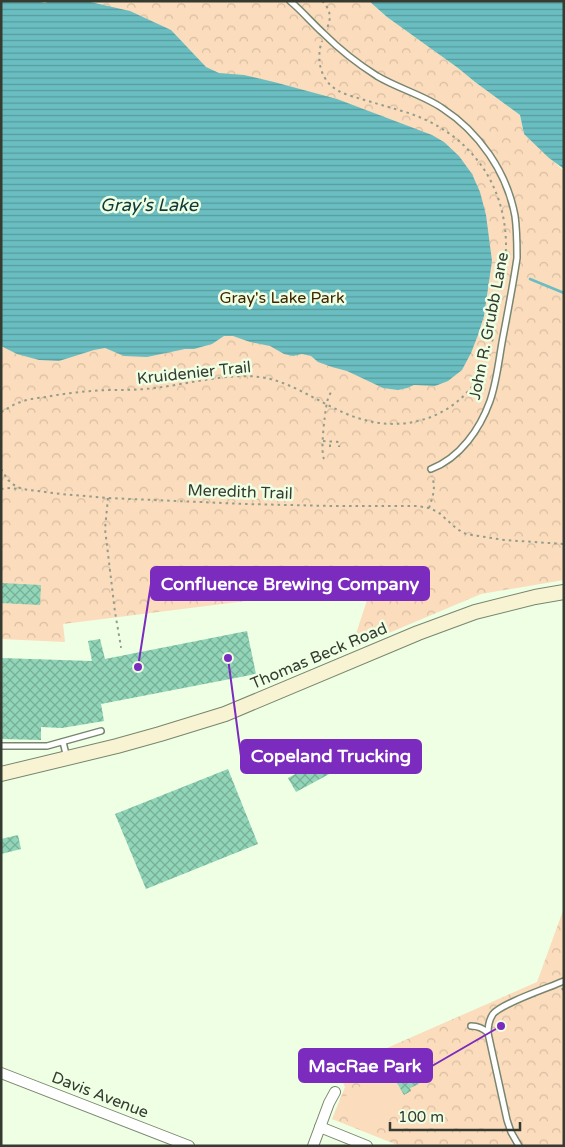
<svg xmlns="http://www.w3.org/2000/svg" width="565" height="1147" viewBox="0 0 565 1147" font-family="'Varela Round',sans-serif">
<defs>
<pattern id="park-crowns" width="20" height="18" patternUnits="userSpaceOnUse" patternTransform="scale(1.25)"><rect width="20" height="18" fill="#fbdcbc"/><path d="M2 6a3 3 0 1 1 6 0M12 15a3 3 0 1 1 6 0" fill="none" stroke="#d8bea2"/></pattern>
<pattern id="water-rules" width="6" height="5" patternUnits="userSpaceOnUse" patternTransform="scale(1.25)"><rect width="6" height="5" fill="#6abec1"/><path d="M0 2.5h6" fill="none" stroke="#589c9d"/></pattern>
<pattern id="building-cross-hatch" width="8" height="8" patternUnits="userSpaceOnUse" patternTransform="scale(1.25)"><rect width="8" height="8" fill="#91d6b9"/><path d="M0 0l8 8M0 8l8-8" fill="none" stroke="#77af97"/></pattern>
</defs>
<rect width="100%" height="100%" fill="#eeffe4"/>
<!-- park -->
<g fill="url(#park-crowns)">
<path d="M1,1H369L387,17L458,68L475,82L520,115L524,134L564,171V580L481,594L351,649L372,585L63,624L65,642L1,639Z"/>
<path d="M564,908V1146H400L332,1119L345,1087L337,1070L537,982Z"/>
</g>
<!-- pitch -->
<path fill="#fbdcbc" d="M382,1072L404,1105L365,1131L343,1098Z"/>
<!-- water -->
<g fill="url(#water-rules)">
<path d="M1,1H35L45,3L50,1H86L130,11L171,30L206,67L219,73L244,75L274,82L337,99L432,135L444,142L459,156L472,174L480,192L486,215L492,261L484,316L478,335L471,353L462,370L448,381L435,386L414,385L407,388L398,390L383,388L347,371L332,367L318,362L311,356L302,354L293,356L284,354L270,346L250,342L233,336H224L212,344L194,349H185L147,357L124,356L105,348L94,350L59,361L39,360L17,354L1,346Z"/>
<path d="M369,1H561L564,3V169L549,158L524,134L520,115L475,82L458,68L387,17Z"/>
</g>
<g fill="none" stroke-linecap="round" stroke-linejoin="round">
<!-- stream -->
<path stroke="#6abec1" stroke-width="2.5" d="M530,279L564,293"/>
</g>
<!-- building -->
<g fill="url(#building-cross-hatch)">
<path d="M1,583L41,585L40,605L1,603Z"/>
<path d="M247,631L256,674L101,704L104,721L62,728L41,727V740L1,739V658L92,661L88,641L100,639L105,659Z"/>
<path d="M325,758L333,772L296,792L288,778Z"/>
<path d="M228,769L258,844L146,889L115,814Z"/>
<path d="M18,835L21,849L1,854V839Z"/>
<path d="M416,1077L419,1084L410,1088L411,1091L404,1095L397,1083L405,1079L406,1082Z"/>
</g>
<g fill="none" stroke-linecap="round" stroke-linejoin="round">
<defs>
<g id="service">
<path d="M290,1C302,11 312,23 323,33C339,49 358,64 377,76C397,88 423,95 442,108C479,132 507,172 515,216C517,230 517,244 517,258C513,285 508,311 503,337C499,358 497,381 490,401C480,429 460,458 431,469"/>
<path d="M63,742L67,758"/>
<path d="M1,746H47L101,731"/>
<path d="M471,1026C478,1026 483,1028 488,1033"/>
<path d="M519,1146L511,1132L507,1120L488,1033C488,1026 489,1020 493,1014C502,1003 548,988 564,981"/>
</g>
<g id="minor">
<path d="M1,1073L189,1146"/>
<path d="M320,1127L367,1146"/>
<path d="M313,1146L329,1103L335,1092"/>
</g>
<path id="secondary" d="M1,774L117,746L160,734L225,714L418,633L475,612L535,597L564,592"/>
</defs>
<!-- service casing -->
<use href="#service" stroke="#78866f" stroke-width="8"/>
<!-- minor casing -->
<use href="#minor" stroke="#78866f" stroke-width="12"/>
<!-- secondary casing -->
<use href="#secondary" stroke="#78866f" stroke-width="16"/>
<!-- path -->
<g stroke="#929d8b" stroke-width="2" stroke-dasharray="2.5 4" stroke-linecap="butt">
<path d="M322,1C330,9 332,17 327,28"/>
<path d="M1,412C7,409 12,405 18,403C27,399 37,398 46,397C66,393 87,391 108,390C124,390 139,390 155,388C188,384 227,373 260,377C296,382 326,409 361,419C414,435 469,411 488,357C494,341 494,322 498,305C502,285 506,264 506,244C505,178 464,129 402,111C388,107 375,103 361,99C352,96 342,94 334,88C320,78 316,58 322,41"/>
<path d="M323,441L339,442V447"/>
<path d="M330,447V441"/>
<path d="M324,459C320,450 325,413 327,402C328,398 330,394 332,390"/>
<path d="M1,469L8,480L14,485L22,489L61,494L108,498L245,504L333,506H417L429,508L438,512L457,529L466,534L504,540L564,544"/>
<path d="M1,489L10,488L20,489"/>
<path d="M108,498L105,529L115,612L121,647H120"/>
<path d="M429,508C433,496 436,488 432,476"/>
<path d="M562,988L564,993"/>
</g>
<!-- service -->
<use href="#service" stroke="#fff" stroke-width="5"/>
<!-- minor -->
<use href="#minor" stroke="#fff" stroke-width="10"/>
<!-- secondary -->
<use href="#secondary" stroke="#f8f3d2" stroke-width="14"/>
</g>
<g text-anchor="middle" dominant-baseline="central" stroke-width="5" stroke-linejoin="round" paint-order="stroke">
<!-- park labels -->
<g font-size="16" fill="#422600" stroke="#eeffe4">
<text x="282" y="298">Gray's Lake Park</text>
</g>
<!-- street labels -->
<g font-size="16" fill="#353b31" stroke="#eeffe4">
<text transform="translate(489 326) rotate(-79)">John R. Grubb Lane</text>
<text transform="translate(194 373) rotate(-6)">Kruidenier Trail</text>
<text transform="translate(240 492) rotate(2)">Meredith Trail</text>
<text transform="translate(319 656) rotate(-23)">Thomas Beck Road</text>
<text transform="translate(100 1095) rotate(21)">Davis Avenue</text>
</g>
<!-- water labels -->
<g font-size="18" font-style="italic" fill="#10393a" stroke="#eeffe4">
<text x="149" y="205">Gray's Lake</text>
</g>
</g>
<!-- callouts -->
<path fill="none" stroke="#7b2cbf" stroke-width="2" d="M138 667L151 584M228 658L241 756M501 1026L432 1066"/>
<g fill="#7b2cbf" stroke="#eeffe4" stroke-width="2">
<circle cx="138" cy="667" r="5"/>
<circle cx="228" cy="658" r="5"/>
<circle cx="501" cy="1026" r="5"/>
</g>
<g fill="#7b2cbf" stroke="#7b2cbf" stroke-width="2">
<rect x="151" y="567" width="278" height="33" rx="5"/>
<rect x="241" y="740" width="180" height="33" rx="5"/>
<rect x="299" y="1049" width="133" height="33" rx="5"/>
</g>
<g font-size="18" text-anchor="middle" font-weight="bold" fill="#fff">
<text x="290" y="590">Confluence Brewing Company</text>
<text x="331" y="762">Copeland Trucking</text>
<text x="365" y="1072">MacRae Park</text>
</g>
<!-- border -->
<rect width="565" height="1147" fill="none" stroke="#353b31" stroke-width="5"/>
<!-- scale -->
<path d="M390 1122v8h130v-8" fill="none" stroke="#353b31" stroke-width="2.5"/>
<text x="398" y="1122" font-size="15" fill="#353b31" stroke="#eeffe4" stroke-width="4" paint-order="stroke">100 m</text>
</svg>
